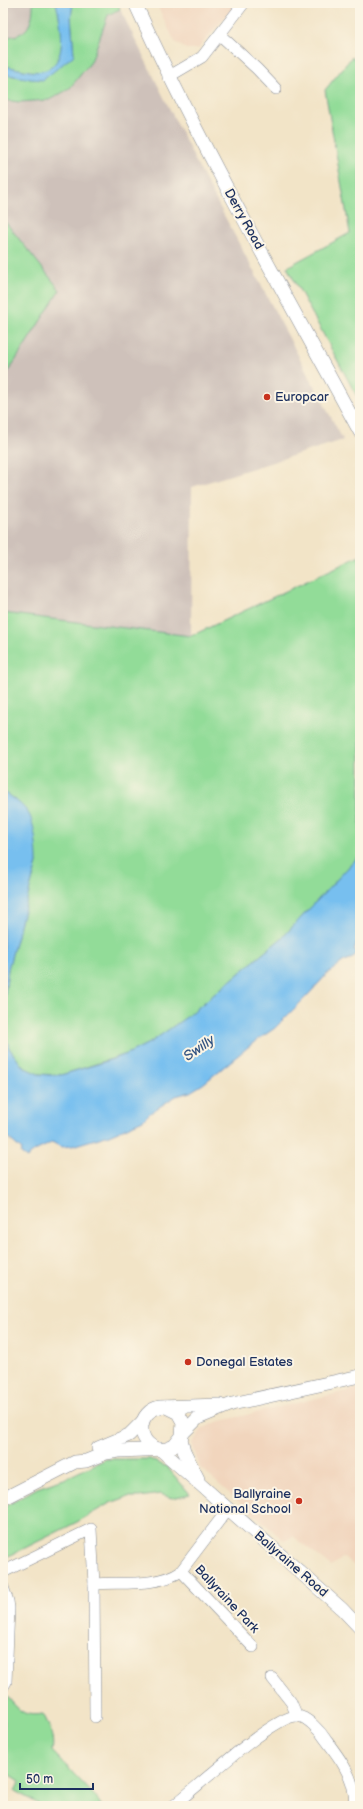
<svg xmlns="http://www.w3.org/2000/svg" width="363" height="1809" viewBox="0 0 363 1809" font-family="'Balsamiq Sans',sans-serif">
<rect width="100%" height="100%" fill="#fcf5e5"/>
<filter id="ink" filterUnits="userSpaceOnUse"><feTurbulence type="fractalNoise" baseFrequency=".025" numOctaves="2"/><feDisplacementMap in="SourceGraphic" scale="8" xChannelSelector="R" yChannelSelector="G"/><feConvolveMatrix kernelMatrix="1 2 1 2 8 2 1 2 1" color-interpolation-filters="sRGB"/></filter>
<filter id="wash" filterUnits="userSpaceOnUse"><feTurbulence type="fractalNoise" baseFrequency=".012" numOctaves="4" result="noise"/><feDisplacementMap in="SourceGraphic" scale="16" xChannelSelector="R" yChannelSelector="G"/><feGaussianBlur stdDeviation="0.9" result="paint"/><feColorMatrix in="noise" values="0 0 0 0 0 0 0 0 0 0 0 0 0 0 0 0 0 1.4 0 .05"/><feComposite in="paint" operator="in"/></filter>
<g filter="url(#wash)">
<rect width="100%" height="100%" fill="#f2e4c7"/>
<!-- built -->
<g fill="#f1d5bd">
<path d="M156,3H237L198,49H186L175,42Z"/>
<path d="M360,1388V1571L344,1557L331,1566L293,1536L285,1541L199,1467L192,1443L202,1429L217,1422Z"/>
</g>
<!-- industrial -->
<g fill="#cec1ba">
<path d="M3,3H33L31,23L22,33L11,37H3Z"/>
<path d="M120,9L198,166L343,440L192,487L191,637L3,613V380L60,290L3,219V100L19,102L91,62L108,15Z"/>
</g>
<!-- green -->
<g fill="#92dc98" stroke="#56867b">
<path d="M33,3H56C62,23 70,64 43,71C34,74 13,67 3,66V37C27,37 33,25 33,3Z"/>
<path d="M73,3H118L120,9L108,15L91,62L69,89L49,100L19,102L3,100V74L31,79H43L74,55L71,17Z"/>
<path d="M352,57L360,64V402L287,267L350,233L325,90Z"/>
<path d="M3,219L60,290L3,380Z"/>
<path d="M360,556V855L283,937L188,1016L151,1042L127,1054L61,1075L38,1074L23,1067L9,1048L5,1030L4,1002L8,969L37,863L16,800L3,791V613L191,636Z"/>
<path d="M106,1459H150L167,1467L190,1494L172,1498L160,1494L140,1497H127L110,1503L77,1522L3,1559V1508L37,1488L64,1479Z"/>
<path d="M6,1695C19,1710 22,1717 43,1714C49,1724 55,1739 52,1751L94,1795L102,1806H42L15,1791L20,1781L3,1770V1696Z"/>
</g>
<!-- water -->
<g fill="#77bfef" stroke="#4977a6">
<path d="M56,3H73L71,17L74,55L43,80L31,79L3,74V66C13,67 34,74 43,71C70,64 61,23 56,3Z"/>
<path d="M3,791C12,797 25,806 30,816C35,827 37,851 37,863L8,969L4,1002L5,1030L9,1048L23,1067L38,1074L49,1075H61L101,1063L127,1054L151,1042L188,1016L283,937L360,855V935L354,950L357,952L353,958L344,961L327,974L307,996L275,1028L253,1043L203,1084L190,1092L176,1096L150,1113L143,1120L109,1135L72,1146L61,1147L52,1142C44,1148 32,1150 27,1158L21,1154L22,1150L5,1135L3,1132Z"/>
</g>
</g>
<g filter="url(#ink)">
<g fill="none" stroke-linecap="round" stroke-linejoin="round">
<defs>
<g id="minor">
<path d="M220,35L257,69L276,89"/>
<path d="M168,77L202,57L244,3"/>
<path d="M181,1571L253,1647"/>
<path d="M3,1572L91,1529L94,1584L95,1717"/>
<path d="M94,1584C122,1582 158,1587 181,1571L228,1509"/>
<path d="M3,1587L8,1601L9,1608L6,1682L3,1687"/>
<path d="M272,1678L291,1702L297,1716"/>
<path d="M173,1806C196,1788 271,1718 296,1716C306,1715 321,1732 326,1740C338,1756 352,1774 354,1794C355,1798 354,1802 355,1806"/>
</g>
<g id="major">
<path d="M135,3C202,150 283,290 360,432"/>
<path d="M183,1433L198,1418L232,1404L360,1376"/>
<path d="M181,1439L184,1451L198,1479"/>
<path d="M98,1448L129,1435L142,1422"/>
<path d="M156,1448C135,1440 138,1411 160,1407L220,1405"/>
<path d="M160,1449L342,1609L360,1628"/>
<path d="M3,1499L75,1462L86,1461L106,1453L119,1451L166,1449L174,1446L182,1436L183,1422L178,1413L166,1407"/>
</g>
</defs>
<!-- minor casing -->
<use href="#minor" stroke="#868a92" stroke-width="12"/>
<!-- major casing -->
<use href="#major" stroke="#868a92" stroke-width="14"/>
<!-- minor -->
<use href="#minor" stroke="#fff" stroke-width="11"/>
<!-- major -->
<use href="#major" stroke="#fff" stroke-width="13"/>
</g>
</g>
<!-- markers -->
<g fill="#c8321e" stroke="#fcf5e5" stroke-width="1.5">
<circle cx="267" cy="397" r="4"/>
<circle cx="188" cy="1362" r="4"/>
<circle cx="299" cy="1501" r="4"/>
</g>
<g text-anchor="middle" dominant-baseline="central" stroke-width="4" stroke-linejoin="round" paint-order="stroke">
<!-- street labels -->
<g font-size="13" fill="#1b2f5e" stroke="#fcf5e5">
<text transform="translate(244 219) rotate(61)">Derry Road</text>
<text transform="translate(291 1564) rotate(41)">Ballyraine Road</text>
<text transform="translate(227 1599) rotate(47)">Ballyraine Park</text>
</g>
<!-- poi labels -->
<g font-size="13" fill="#1b2f5e" stroke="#fcf5e5" text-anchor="start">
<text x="275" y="397">Europcar</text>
<text x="196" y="1362">Donegal Estates</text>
<text x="291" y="1494" text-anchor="end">Ballyraine<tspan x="291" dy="15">National School</tspan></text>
</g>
<!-- water labels -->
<g font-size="14" font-style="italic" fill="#325382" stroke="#fcf5e5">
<text transform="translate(199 1048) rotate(-35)">Swilly</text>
</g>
</g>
<!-- margin -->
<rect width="363" height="1809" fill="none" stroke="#fcf5e5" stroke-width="16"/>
<!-- scale -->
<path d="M20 1783v6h73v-6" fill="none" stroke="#1b2f5e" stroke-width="2"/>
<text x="26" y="1783" font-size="12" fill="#1b2f5e" stroke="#fcf5e5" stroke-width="3" paint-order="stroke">50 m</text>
</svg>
